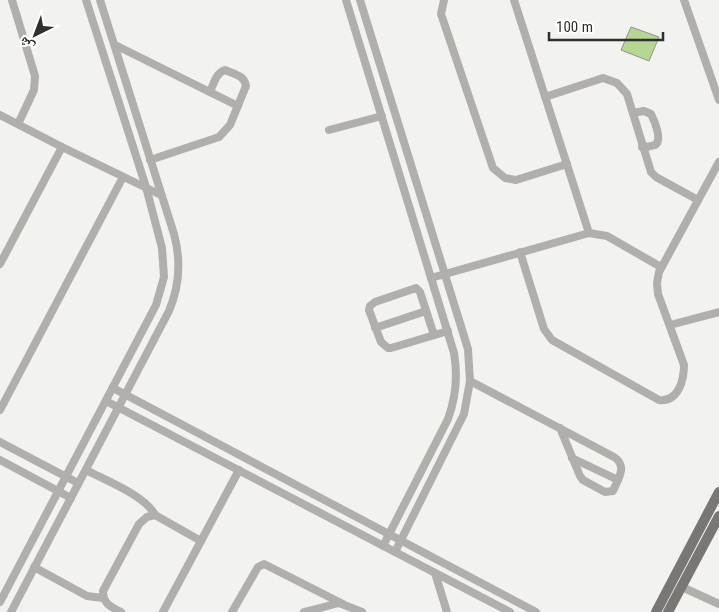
<svg xmlns="http://www.w3.org/2000/svg" width="719" height="612" viewBox="0 0 719 612" font-family="'Roboto Condensed','Noto Naskh Arabic',sans-serif">
<rect width="100%" height="100%" fill="#f2f2ef"/>
<!-- building -->
<path fill="#b7d692" stroke="#919390" d="M631,27L659,37L649,61L621,50Z"/>
<g fill="none" stroke-linecap="round" stroke-linejoin="round">
<!-- minor -->
<g stroke="#b0afae" stroke-width="8">
<path d="M12,0L35,76L34,90L18,124"/>
<path d="M346,0L454,353C458,376 456,397 448,419L383,546"/>
<path d="M360,0L468,349L470,381L464,414L395,552"/>
<path d="M444,0L441,14L493,168L505,178L516,180L567,164"/>
<path d="M514,0L589,233"/>
<path d="M684,0L719,100"/>
<path d="M115,45L238,106"/>
<path d="M545,97L603,78L617,83L627,94L651,172L656,177L698,200"/>
<path d="M633,113L644,111L651,114C654,120 663,140 655,145C652,146 646,147 642,147"/>
<path d="M0,115L62,147L161,195"/>
<path d="M329,130L382,116"/>
<path d="M150,160L219,137L230,125L246,86C244,75 234,74 225,70C216,73 214,83 210,92"/>
<path d="M520,252L544,329L552,340L659,400C678,402 684,381 684,365L658,294L657,283L659,272L719,162"/>
<path d="M0,264L62,147"/>
<path d="M431,278L589,233L607,236L661,267"/>
<path d="M670,325L719,312"/>
<path d="M375,328L426,311"/>
<path d="M434,335L420,292L416,288L375,302L370,306L369,310L381,342L388,348H391L448,331"/>
<path d="M470,381L614,457C628,466 618,479 613,491L605,492L583,480L580,476L560,428"/>
<path d="M113,388L536,612"/>
<path d="M106,401L510,612"/>
<path d="M0,410L123,177"/>
<path d="M0,442L78,483"/>
<path d="M572,458L618,480"/>
<path d="M0,460L71,498"/>
<path d="M86,470C105,480 146,496 155,515"/>
<path d="M34,567L87,596L103,598"/>
<path d="M435,573L447,612"/>
<path d="M682,587L719,604"/>
<path d="M0,602L156,305L164,277L162,248L146,187L86,0"/>
<path d="M11,612L169,311C180,285 181,260 174,234L100,0"/>
<path d="M121,612C111,607 103,604 103,591L139,524L147,517L155,515L201,541"/>
<path d="M163,612L239,470"/>
<path d="M232,612L258,567L264,564L343,604"/>
<path d="M304,612L339,603L362,612"/>
</g>
<!-- major -->
<g stroke="#797775" stroke-width="10">
<path d="M656,612L719,492"/>
<path d="M668,612L719,516"/>
</g>
</g>
<!-- north arrow -->
<g transform="translate(35 35) rotate(222)" stroke="#fffffe" stroke-width="4" paint-order="stroke">
<path d="M0-4L9 19L0 12L-9 19Z" fill="#2f2f2e"/>
<text y="-8" font-size="14" font-weight="bold" text-anchor="middle" fill="#2f2f2e">ش</text>
</g>
<!-- scale -->
<path d="M549 32v8h114v-8" fill="none" stroke="#2f2f2e" stroke-width="2.5"/>
<text x="556" y="32" font-size="15" fill="#2f2f2e" stroke="#fffffe" stroke-width="4" paint-order="stroke">100 m</text>
</svg>
